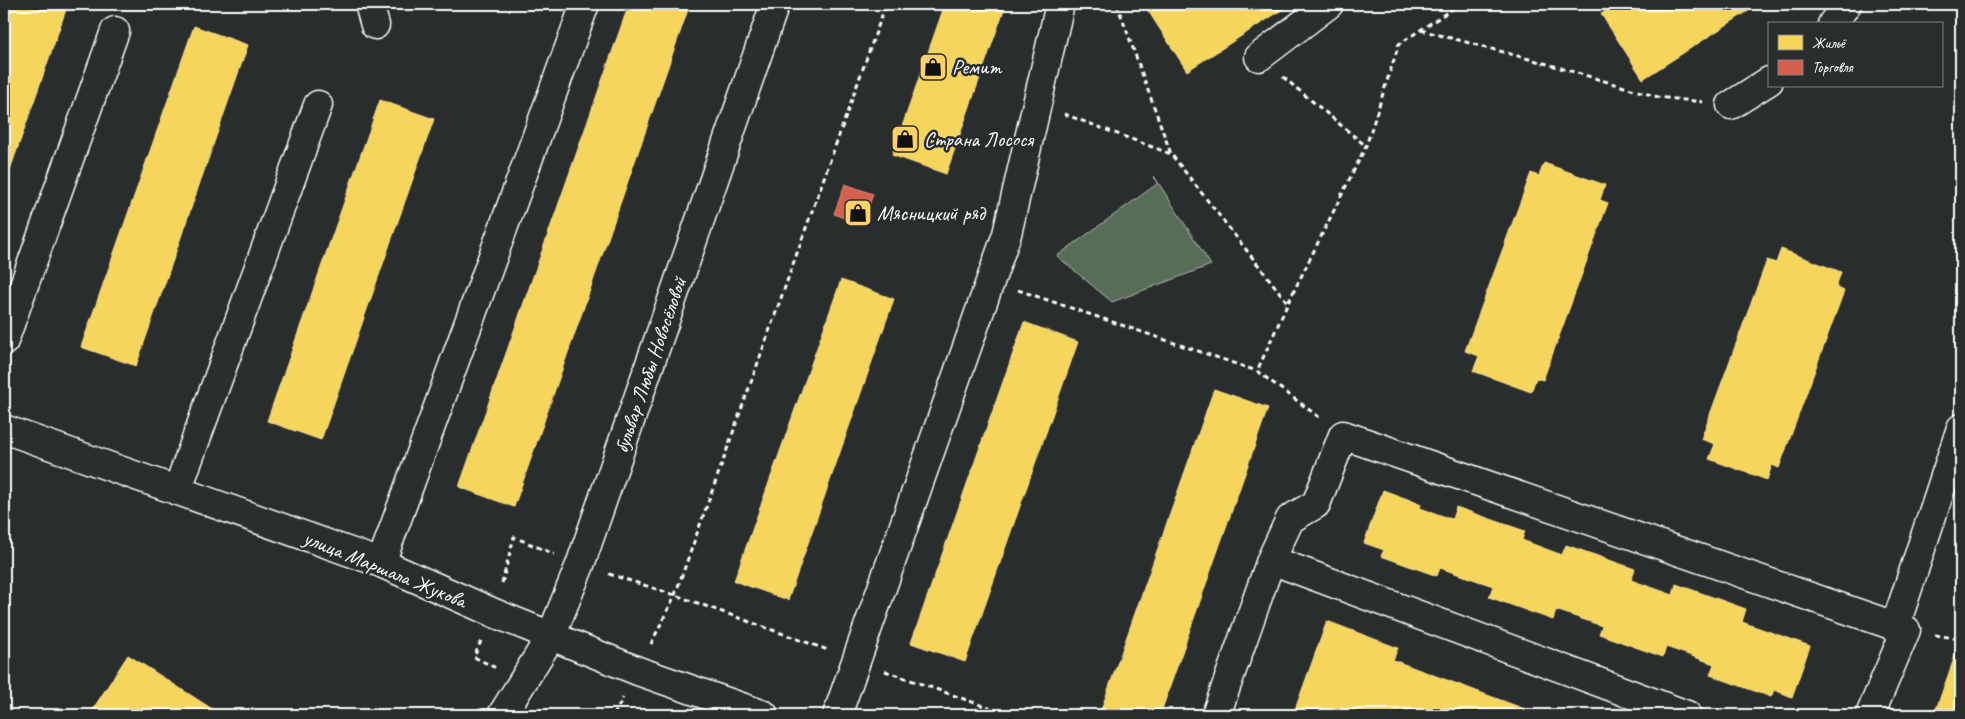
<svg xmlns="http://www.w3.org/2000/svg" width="1965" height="719" viewBox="0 0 1965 719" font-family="Caveat,sans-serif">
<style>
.green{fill:#596d58;stroke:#acb6ac}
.homes{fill:#f6d55c;stroke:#f9e28d}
.shops{fill:#d6604d;stroke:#e29082}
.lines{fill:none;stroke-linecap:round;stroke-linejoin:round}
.minor-casing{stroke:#fff;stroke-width:31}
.path{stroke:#fff;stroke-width:3;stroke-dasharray:5 4;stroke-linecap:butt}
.minor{stroke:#2a2d2e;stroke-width:28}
.labels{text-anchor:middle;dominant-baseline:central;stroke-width:5;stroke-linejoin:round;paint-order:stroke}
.poi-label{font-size:21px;fill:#fff;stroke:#2a2d2e;text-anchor:start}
.street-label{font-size:21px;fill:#fff;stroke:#2a2d2e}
</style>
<rect width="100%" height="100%" fill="#2a2d2e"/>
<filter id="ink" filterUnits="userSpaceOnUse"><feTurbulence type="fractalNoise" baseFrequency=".02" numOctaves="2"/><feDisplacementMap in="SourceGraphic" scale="10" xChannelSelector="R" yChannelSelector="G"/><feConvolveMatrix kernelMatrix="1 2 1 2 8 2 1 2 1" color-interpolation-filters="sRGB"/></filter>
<g filter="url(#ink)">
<path class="green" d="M1154 176 1211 265 1112 302 1057 256 1157 184Z"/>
<path class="homes" d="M7 4H68L4 187V14Z
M629 4H690L514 507 459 487Z
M945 4H1006L946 174 892 155Z
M1148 4H1291L1187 71 1145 6Z
M1616 4H1759L1643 79 1601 14Z
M194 26 248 45 136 366 81 347Z
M380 100 434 119 321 440 267 421Z
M1544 163 1605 185 1600 200 1608 203 1543 380 1536 378 1531 392 1473 371 1479 356 1465 351 1531 173 1539 176Z
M1781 249 1841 272 1836 287 1844 291 1779 468 1772 465 1767 480 1709 459 1715 444 1701 439 1767 260 1776 263Z
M841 280 894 299 788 600 734 581Z
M1024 322 1078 342 965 662 911 643Z
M1214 389 1268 408 1160 715H1116L1101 710Z
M1383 490 1421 504 1420 508 1452 519 1456 507 1525 531 1522 540 1562 555 1566 545 1635 569 1631 580 1673 595 1676 584 1746 609 1742 622 1810 646 1792 697 1774 690 1771 697 1710 675 1714 664 1666 647 1663 657 1599 634 1602 626 1556 610 1553 620 1489 597 1493 586 1440 568 1437 576 1381 556 1384 550 1364 543Z
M1327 621 1398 648 1393 660 1541 715H1293Z
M1957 650 1961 652V715H1934Z
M128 655 214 710 211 715H89Z"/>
<path class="shops" d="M845 184 873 194 862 225 834 214Z"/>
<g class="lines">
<defs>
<path id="minor" d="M369 4 375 25
M1832 24 1847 4
M1259 57 1329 4
M1731 105 1769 81
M4 341 115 31
M4 429 381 563 494 613 638 671 764 715
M177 491 318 105
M1271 560 1687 715
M381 563 585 4
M1895 627 1961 428
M502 715 551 636 580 565 775 4
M837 715 1007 234 1060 4
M1216 715 1271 560 1290 519 1316 504 1343 435 1906 630 1870 715"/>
</defs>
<use href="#minor" class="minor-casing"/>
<path class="path" d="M1117 4 1171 154 1288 303
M1421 30 1544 63 1658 97 1703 102
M1283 77 1366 146
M1064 114 1171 154
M1018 290 1257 371
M1319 417 1257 371 1288 303 1366 146 1399 44 1460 4
M609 574 675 595 828 650
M502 583 514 537 554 554
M1935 635 1961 639
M481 641 474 657 496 668
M651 644 675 595 886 4
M885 671 1009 715
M614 715 623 698"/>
<use href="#minor" class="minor"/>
</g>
</g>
<defs>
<symbol id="shop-square" viewBox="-11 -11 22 22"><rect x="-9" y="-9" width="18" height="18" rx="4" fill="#ffd166" stroke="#2a2d2e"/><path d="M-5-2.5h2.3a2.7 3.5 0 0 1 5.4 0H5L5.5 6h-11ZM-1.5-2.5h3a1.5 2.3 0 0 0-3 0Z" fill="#111"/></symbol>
</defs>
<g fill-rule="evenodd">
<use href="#shop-square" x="917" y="51" width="32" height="32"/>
<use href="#shop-square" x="889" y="123" width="32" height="32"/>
<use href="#shop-square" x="842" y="197" width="32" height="32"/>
</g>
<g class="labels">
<g class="poi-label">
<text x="952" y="67">Ремит</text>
<text x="924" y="139">Страна Лосося</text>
<text x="877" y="213">Мясницкий ряд</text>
</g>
<g class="street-label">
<text transform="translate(650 365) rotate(-71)">бульвар Любы Новосёловой</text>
<text transform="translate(385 569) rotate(22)">улица Маршала Жукова</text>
</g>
</g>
<rect width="1965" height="719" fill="none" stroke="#2a2d2e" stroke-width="20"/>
<rect x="10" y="10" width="1945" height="699" fill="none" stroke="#fff" stroke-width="2" filter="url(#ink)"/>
<rect x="1768" y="22" width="175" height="65" fill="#2a2d2e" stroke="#7f8182"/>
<rect x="1778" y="35" width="25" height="15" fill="#f6d55c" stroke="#7f8182"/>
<text x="1812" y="48" font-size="15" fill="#ffffff">Жильё</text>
<rect x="1778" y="60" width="25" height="15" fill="#d6604d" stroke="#7f8182"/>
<text x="1812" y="72" font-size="15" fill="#ffffff">Торговля</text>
</svg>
